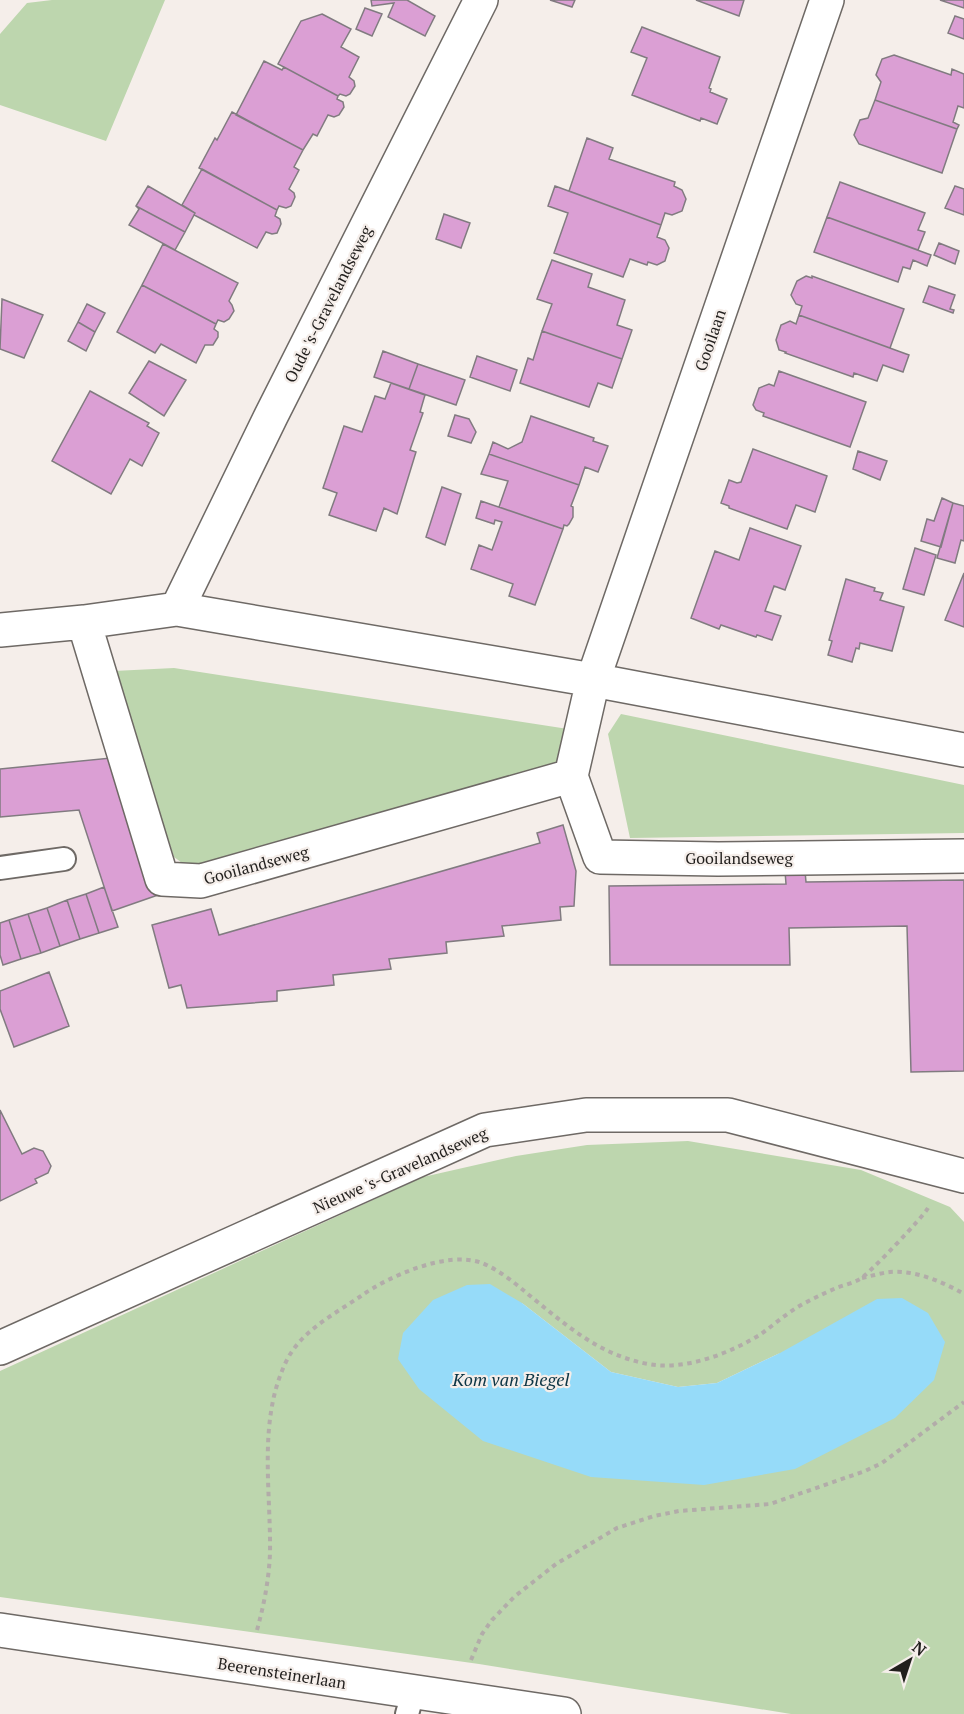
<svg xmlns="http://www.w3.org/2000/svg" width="964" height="1714" viewBox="0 0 964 1714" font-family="'PT Serif',serif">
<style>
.green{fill:#bdd6ae;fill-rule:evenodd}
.water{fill:#96dbf9}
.building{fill:#db9fd4;stroke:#817b80;stroke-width:1.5}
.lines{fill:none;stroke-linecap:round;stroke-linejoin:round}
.service-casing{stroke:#6e6965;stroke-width:26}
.minor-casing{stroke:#6e6965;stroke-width:36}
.path{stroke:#b2aca9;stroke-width:4;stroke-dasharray:4.5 4.5;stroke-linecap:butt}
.service{stroke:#fff;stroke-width:22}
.minor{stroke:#fff;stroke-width:33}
.labels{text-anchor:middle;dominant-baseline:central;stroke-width:4.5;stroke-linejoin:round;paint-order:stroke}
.street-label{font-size:16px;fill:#211f1d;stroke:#f5eeea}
.water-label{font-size:18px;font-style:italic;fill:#0c3545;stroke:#f5eeea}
</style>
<rect width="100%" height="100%" fill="#f5eeea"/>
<path class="green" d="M52 0H165L106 141 0 105V34L27 3Z
M174 668 568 729 559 764 193 871 174 857 114 671Z
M621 714 964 785V833L630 838 608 734Z
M688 1141 861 1170 950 1207 964 1222V1714H791L479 1664 0 1597V1371L423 1177 516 1156 587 1145ZM522 1303 611 1372 678 1387 717 1383 780 1353 591 1477Z"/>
<path class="water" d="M490 1284 522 1303 611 1372 678 1387 717 1383 780 1353 877 1299 902 1298 928 1313 945 1342 934 1380 895 1418 795 1469 704 1485 591 1477 483 1441 419 1389 398 1359 403 1333 433 1300 467 1285Z"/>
<path class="building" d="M371 0H407L435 16 425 36 388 17 394 3 372 6Z
M550 0H575L572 7Z
M696 0H744L739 16Z
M940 0H964V8Z
M365 8 382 14 372 36 356 29Z
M322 14 351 29 341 47 359 57 349 77 354 81 355 86 350 94 346 96 340 94 338 96 278 64 301 21Z
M955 16 964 19V39L948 33Z
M642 27 720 57 709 88 711 89 710 92 727 99 717 124 701 118 700 121 632 95 647 58 631 52Z
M894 55 951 75 952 69 964 74V108L958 106 953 122 959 125 957 129 875 100 881 82 876 75 882 59Z
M264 61 282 70 284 67 338 96 337 99 343 102 344 107 339 115 334 117 328 115 317 136 313 134 303 150 236 115Z
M875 100 957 129 942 173 859 144 854 135 860 120 868 118Z
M232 112 303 150 294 167 299 170 289 189 294 193 295 197 291 206 286 208 279 206 277 210 199 168 215 138 217 140Z
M587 138 613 148 609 159 675 182 674 186 682 190 686 199 682 211 672 215 665 213 661 225 569 191Z
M202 169 277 210 275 216 280 219 281 224 277 233 272 234 266 232 257 248 200 218 194 215 195 213 182 205Z
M840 182 925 213 918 230 925 232 918 250 827 217Z
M148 186 195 213 185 232 136 206Z
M555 186 661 225 657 237 665 240 669 248 665 261 657 265 648 262 647 265 630 259 623 277 554 253 568 213 548 206Z
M955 186 964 189V215L945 208Z
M136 206 185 232 175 250 129 225 139 209Z
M444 214 470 223 461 248 436 239Z
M827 217 931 255 927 266 913 260 910 269 903 267 898 282 814 252Z
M939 243 959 251 955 264 934 255Z
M163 244 238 283 229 301 232 305 234 311 229 319 224 322 218 320 216 324 142 285Z
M552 260 592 274 588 287 625 300 617 325 632 330 622 359 542 331 552 304 537 299Z
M806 276 812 278V276L904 309 890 348 799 315 802 306 796 304 791 295 797 281Z
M142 285 216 324 214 329 218 332V337L213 345H205L196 363 161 344 155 353 117 332Z
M929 286 955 295 950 309 954 310 953 313 923 302Z
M2 299 43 315 24 358 0 349Z
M87 304 105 313 95 332 78 322Z
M799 315 909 355 903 372 883 365 877 381 854 373 853 377 785 353 786 352 779 350 776 340 781 325 790 321 796 324Z
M78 322 95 332 86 351 68 341Z
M542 331 622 359 612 388 598 383 589 407 520 383 528 358 533 360Z
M383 351 418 364 409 389 374 377Z
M477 356 517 370 510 391 470 377Z
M149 361 186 380 164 416 129 393Z
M418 364 465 380 456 405 409 389Z
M779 371 866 402 850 447 763 416 764 413 756 410 753 405 759 388 769 384 774 386Z
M391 383 425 395 420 412 423 413 410 450 416 452 397 514 384 508 376 531 329 515 337 493 323 488 344 426 362 432 375 396 385 399Z
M90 391 149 423 147 426 159 433 142 466 130 459 111 494 52 461Z
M455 415 469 419 476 432 471 443 448 436Z
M531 416 594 438 593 441 608 446 598 472 585 467 579 485 489 454 493 442 508 449 522 442Z
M753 449 827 476 815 512 796 505 787 529 729 508V506L721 503 729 480 737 483 741 482Z
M858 451 887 461 880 480 853 469Z
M489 454 579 485 571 506 573 507V517L569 524 567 526 564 525 563 529 499 507 508 481 481 474Z
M442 487 461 494 445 545 426 537Z
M942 498 953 503 941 547 921 541 927 519 934 521Z
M481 501 563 529 535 605 509 596 513 584 471 569 479 545 492 550 502 522 495 520 494 524 476 518Z
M953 503 964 506V541L961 540 955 563 937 558Z
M750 528 801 546 785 590 774 586 765 611 781 616 772 640 757 635 756 637 721 625 719 629 691 618 715 551 739 560Z
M915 548 936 555 924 595 903 589Z
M964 573V627L945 620Z
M846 579 875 588 874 591 883 593 880 600 904 607 892 651 860 643 859 649 856 648 852 662 828 655 832 641 829 640Z
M111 758 113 774H116L158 895 112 911 79 810 0 817V769Z
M563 825 576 871 574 906 560 907 561 920 502 926 504 936 446 942 447 953 389 959 391 969 333 975 334 985 277 991V1001L187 1008 181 985 169 988 152 925 211 909 219 935 540 843 537 833Z
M785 871H805L806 882 964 880V1071L911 1072 907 926 789 928 790 965H610L609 886 786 884Z
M104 887 118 927 99 933 86 894Z
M86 894 99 933 80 939 67 900Z
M67 900 80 939 60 946 47 908Z
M47 908 60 946 41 953 28 914Z
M28 914 41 953 21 959 9 920Z
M9 920 21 959 3 965 0 955V923Z
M49 972 69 1026 14 1047 0 1009V991Z
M0 1110 22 1154 34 1148 43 1151 51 1166 48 1173 35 1179 37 1183 0 1201Z"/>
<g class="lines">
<defs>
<path id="service" d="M0 868 64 859
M407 1714 413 1693"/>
<path id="minor" d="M827 0 593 680 571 776 600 857 718 859 964 856
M177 609 271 416 481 0
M84 622 162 879 201 881 571 776
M0 630 84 622 177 609 593 680 964 750
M0 1348 485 1130 586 1115H728L964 1176
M0 1630 564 1714"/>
</defs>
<use href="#service" class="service-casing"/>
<use href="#minor" class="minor-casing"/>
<path class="path" d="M862 1278C871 1276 881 1273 890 1272 916 1270 943 1282 964 1294
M257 1630C264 1605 269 1579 270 1553 271 1491 258 1422 285 1364 299 1332 333 1315 361 1296 389 1276 448 1250 482 1263 499 1270 515 1283 529 1295 566 1325 599 1355 648 1364 685 1371 731 1353 761 1334 775 1324 788 1312 803 1304 814 1298 825 1293 836 1288 844 1285 853 1283 860 1279 869 1274 923 1217 928 1208
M471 1660 482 1634 492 1620 514 1597 556 1564 617 1528 654 1516 679 1511 770 1504 865 1471 882 1463 964 1402"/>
<use href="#service" class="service"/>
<use href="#minor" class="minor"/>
</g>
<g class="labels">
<g class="street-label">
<text transform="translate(328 304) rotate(-63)">Oude 's-Gravelandseweg</text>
<text transform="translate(710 340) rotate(-71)">Gooilaan</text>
<text x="739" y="858">Gooilandseweg</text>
<text transform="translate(256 865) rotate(-15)">Gooilandseweg</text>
<text transform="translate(400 1170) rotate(-24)">Nieuwe 's-Gravelandseweg</text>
<text transform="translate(282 1673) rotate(9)">Beerensteinerlaan</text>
</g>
<g class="water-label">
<text x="511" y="1379">Kom van Biegel</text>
</g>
</g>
<g transform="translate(910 1660) rotate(39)" stroke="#f5eeea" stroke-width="4.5" paint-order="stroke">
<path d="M0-4.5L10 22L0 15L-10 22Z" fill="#211f1d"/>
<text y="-9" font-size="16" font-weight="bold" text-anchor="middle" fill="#211f1d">N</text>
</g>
</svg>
